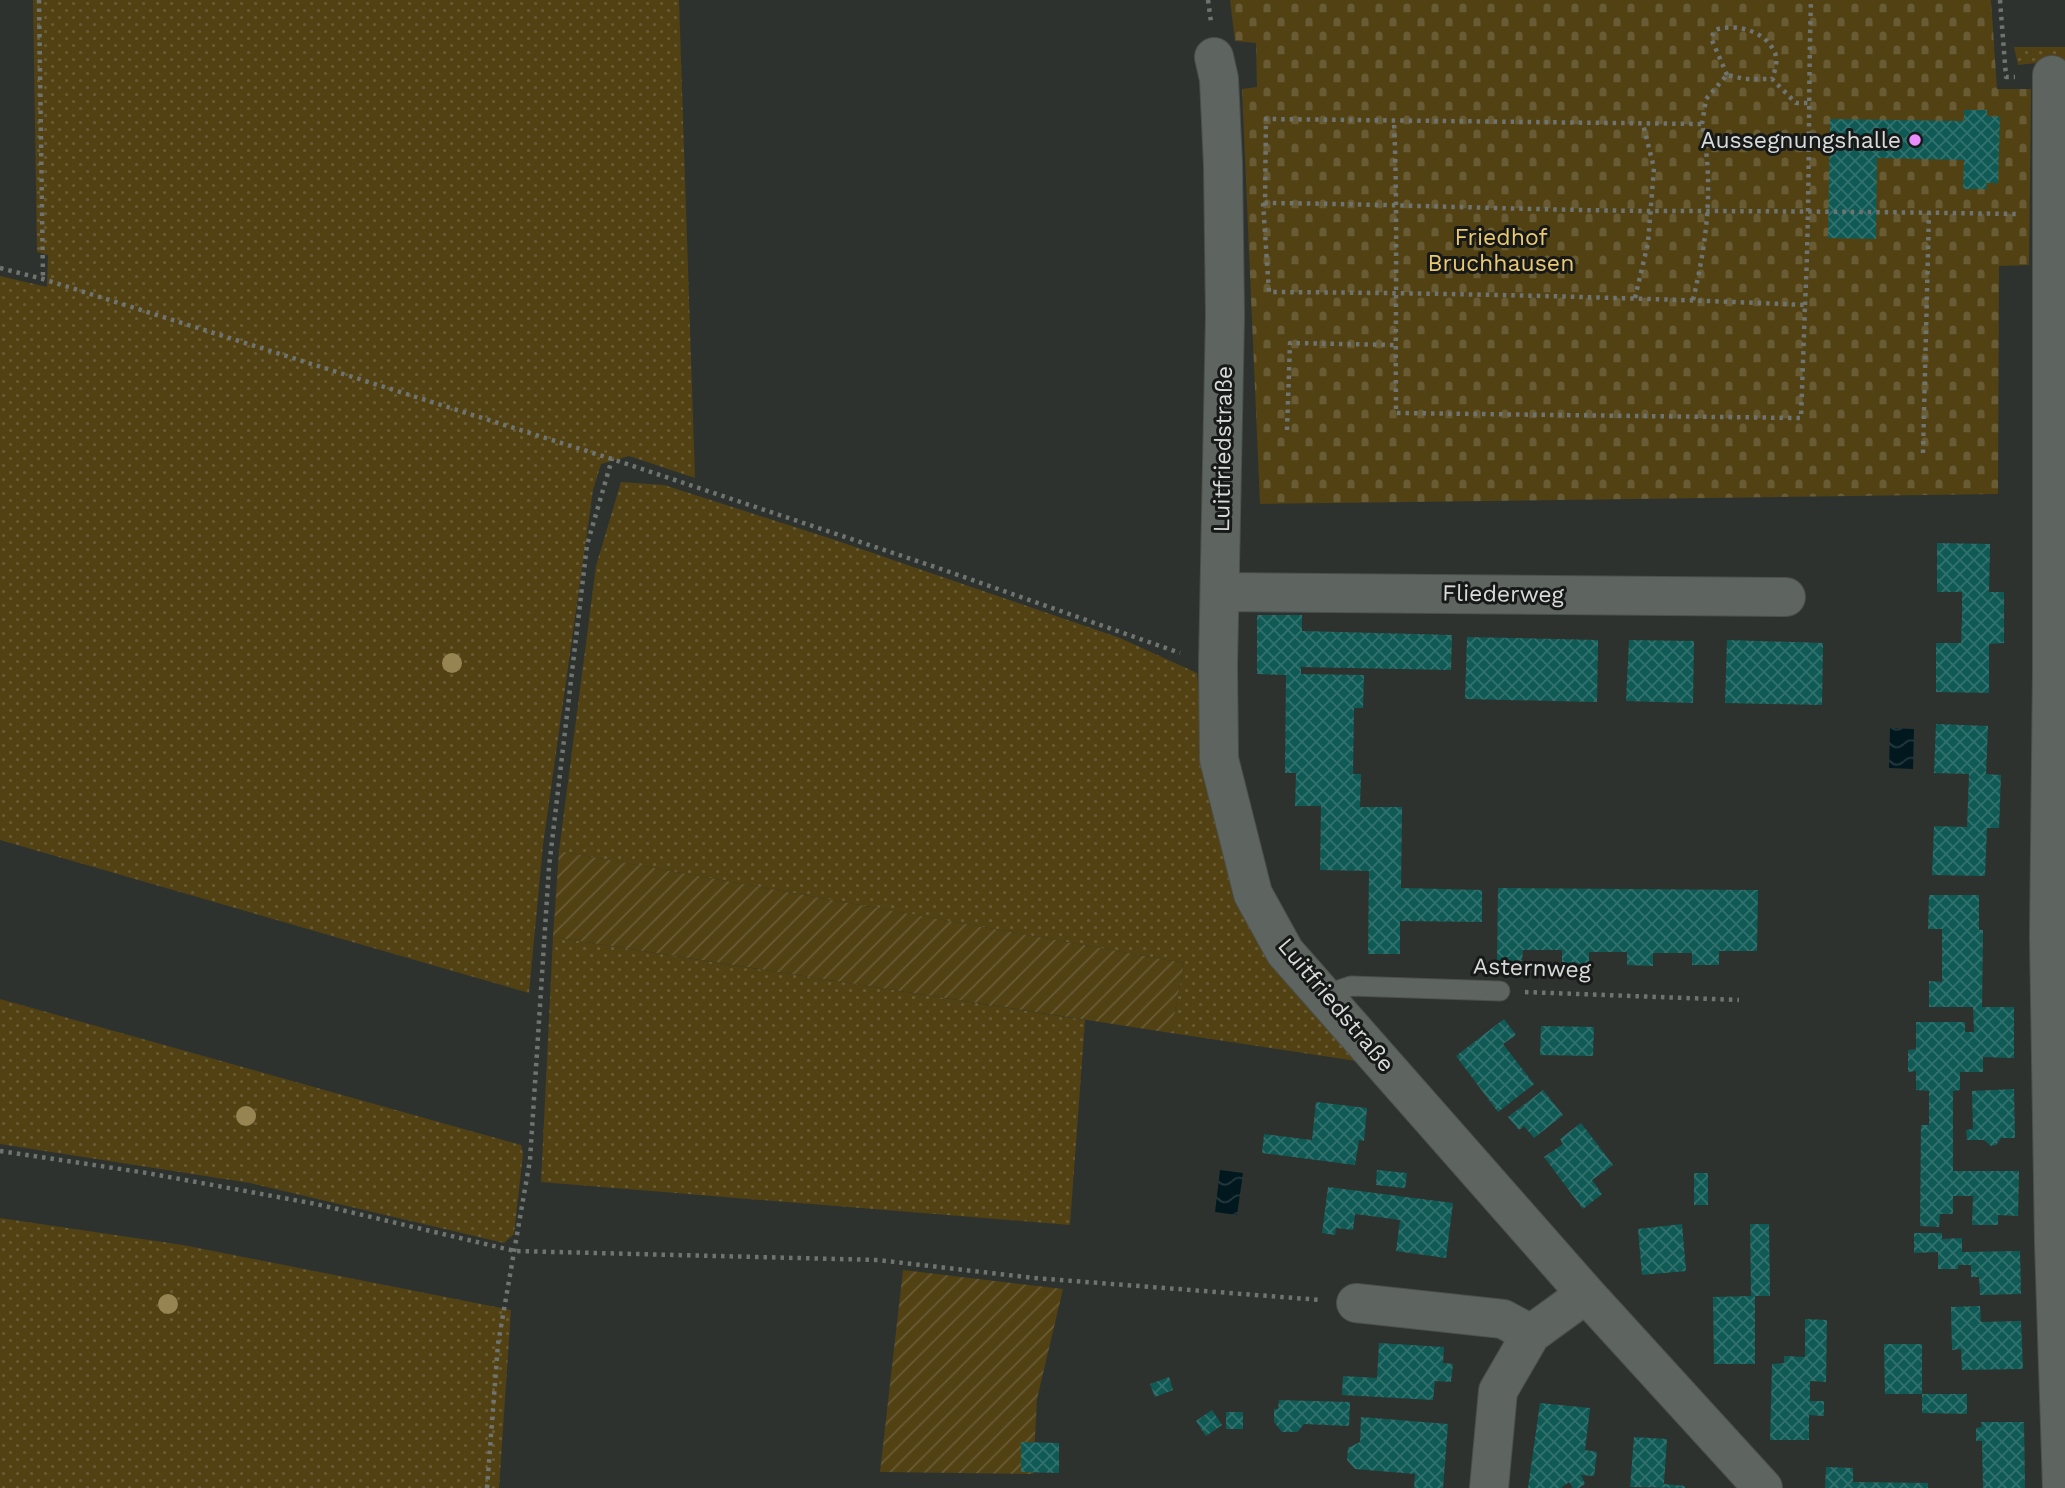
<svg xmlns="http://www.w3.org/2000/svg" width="2065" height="1488" viewBox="0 0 2065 1488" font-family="'Work Sans',sans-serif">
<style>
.grass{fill:url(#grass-dots)}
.cemetery{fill:url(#cemetery-stones)}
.garden{fill:url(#garden-furrows)}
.water{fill:url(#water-waves)}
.building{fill:url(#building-cross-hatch)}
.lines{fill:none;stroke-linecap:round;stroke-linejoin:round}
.lane-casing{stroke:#4c504d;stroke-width:21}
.street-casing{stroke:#4c504d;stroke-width:40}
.path{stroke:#6f7471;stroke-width:4.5;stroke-dasharray:3.5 5;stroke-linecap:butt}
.lane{stroke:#5e6460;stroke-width:19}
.street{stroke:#5e6460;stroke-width:38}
.tree{fill:#968553}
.poi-dot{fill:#e98dfe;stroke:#171918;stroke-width:2.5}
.labels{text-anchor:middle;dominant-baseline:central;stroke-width:6;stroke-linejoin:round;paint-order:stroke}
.poi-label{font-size:23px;fill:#d8dbd9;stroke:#171918;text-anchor:end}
.park-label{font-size:23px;fill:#ebc970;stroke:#171918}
.street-label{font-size:23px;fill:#d8dbd9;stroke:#171918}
</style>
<defs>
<pattern id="grass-dots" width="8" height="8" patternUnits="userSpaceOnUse" patternTransform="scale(1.75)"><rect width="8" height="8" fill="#514113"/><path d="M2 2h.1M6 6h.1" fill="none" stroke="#695c35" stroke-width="1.8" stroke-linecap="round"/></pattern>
<pattern id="cemetery-stones" width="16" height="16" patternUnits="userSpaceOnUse" patternTransform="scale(1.75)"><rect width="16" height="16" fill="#514113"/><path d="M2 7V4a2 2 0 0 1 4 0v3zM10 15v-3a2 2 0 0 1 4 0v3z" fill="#695c35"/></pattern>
<pattern id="garden-furrows" width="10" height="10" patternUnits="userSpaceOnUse" patternTransform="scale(1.75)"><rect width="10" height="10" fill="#514113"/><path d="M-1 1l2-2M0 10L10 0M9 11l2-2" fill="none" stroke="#695c35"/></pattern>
<pattern id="water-waves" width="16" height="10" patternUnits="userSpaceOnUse" patternTransform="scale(1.75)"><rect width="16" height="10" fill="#01181f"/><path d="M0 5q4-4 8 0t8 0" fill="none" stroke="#25393f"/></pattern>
<pattern id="building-cross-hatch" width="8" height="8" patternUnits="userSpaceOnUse" patternTransform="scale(1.75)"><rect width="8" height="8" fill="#105a55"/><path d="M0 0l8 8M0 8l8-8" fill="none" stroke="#32716d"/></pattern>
</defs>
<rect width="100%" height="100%" fill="#2d322f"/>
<path class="grass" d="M33 0H679L695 478 629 456 601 464 593 490 543 845 529 993 0 840V276L47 287 48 255 37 252Z
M2014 47H2065V60L2018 65Z
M621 482 664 485 832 539 1120 638 1197 673 1210 806 1253 934 1363 1062 1171 1033 1184 963 559 851 596 566Z
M553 937 1085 1020 1070 1225 541 1182Z
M0 999 521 1145 523 1154 514 1234 504 1243 250 1183 0 1144Z
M0 1218 183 1245 511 1310 499 1488H0Z"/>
<path class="cemetery" d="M1230 0H1991L1997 89H2031L2029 265 1999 266 1998 494 1260 504 1242 89 1257 87 1256 43 1235 41Z"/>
<path class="garden" d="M559 851 1184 963 1171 1033 553 937Z
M903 1270 1063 1289 1037 1399 1033 1474 880 1472Z"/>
<path class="water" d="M1890 728 1914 729 1913 769 1889 768Z
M1220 1170 1243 1173 1237 1215 1215 1212Z"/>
<path class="building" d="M1964 110H1987V116L2000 117 1998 183H1986L1987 189H1963L1964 160 1877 158 1876 239 1828 238 1830 119 1964 121Z
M1937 543 1990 544 1989 592H2004V643L1989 644V693L1936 692V643H1961L1962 618V592H1937Z
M1257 615H1302V631L1452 635 1451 670 1301 667V674L1364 675 1363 708H1354L1353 774H1361L1360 807H1402L1401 888 1482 890V922L1400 921V954H1368L1369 871 1320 870 1321 806H1295L1296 773H1285L1286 675 1257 674Z
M1467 637 1598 640 1597 702 1465 699Z
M1629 640 1694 641 1693 703 1626 701Z
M1727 640 1823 643 1822 705 1725 703Z
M1936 724 1988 726 1986 774 2001 775 1999 828H1987L1985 876 1932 875 1934 826 1967 827 1969 774 1934 773Z
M1498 888 1758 890 1757 951H1719V965H1692V953H1653V966L1627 965V952H1589V964L1562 963V950H1523L1522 961H1497Z
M1929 895H1979V930H1983L1982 1007H2014V1058L1983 1057V1072H1960V1090L1953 1091V1171H2019L2018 1216 1998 1215V1225H1972L1973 1196H1953V1214H1940L1939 1227 1920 1226 1921 1125H1929V1091L1916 1090V1071L1908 1072V1050L1916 1049V1022H1965V1032H1974L1973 1007H1929V981L1942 982V929H1928Z
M1504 1019 1516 1035 1503 1044 1534 1084 1498 1112 1456 1056Z
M1541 1026 1594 1027 1593 1056 1540 1055Z
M2014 1089 2015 1138H2001L1996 1145 1991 1146 1984 1140H1967L1966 1130 1973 1129 1972 1091Z
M1543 1090 1563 1115 1534 1138 1524 1126 1519 1130 1508 1117Z
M1316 1102 1367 1108 1364 1141 1359 1140 1355 1165 1262 1153 1264 1134 1312 1140Z
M1581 1123 1613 1165 1592 1180 1602 1194 1583 1209 1544 1157 1563 1144 1560 1139Z
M1377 1170 1407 1173 1405 1188 1376 1185Z
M1694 1173H1708V1205H1694Z
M1328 1187 1453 1203 1446 1258 1396 1251 1400 1220 1355 1214 1353 1230 1336 1228 1335 1235 1322 1233Z
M1682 1224 1686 1271 1642 1275 1638 1229Z
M1750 1224H1769L1770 1296H1755V1364H1714L1713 1297 1751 1296Z
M1914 1233H1942V1239L1962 1238V1252L2020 1251 2021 1294 1980 1295 1979 1277H1971V1265H1958V1269H1938V1252L1914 1253Z
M1980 1306 1981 1322 2021 1321 2023 1369 1962 1370 1961 1349 1952 1350 1951 1307Z
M1805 1319 1827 1320 1826 1382 1810 1381V1401H1824V1416L1809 1415V1440H1770L1772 1364 1784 1363V1356L1805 1357Z
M1379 1343 1444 1347 1443 1363 1453 1364 1451 1382 1435 1381 1433 1400 1342 1395 1343 1376 1377 1378Z
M1884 1344H1922V1394H1885Z
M1169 1377 1173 1390 1155 1397 1150 1384Z
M1922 1394H1967V1414L1922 1413Z
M1279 1400 1350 1402 1349 1426 1304 1424 1297 1432H1282L1274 1422V1409H1278Z
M1540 1403 1590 1408 1585 1450 1597 1452 1594 1476 1581 1475 1585 1484 1579 1488H1573L1569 1482 1561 1488H1528Z
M1212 1410 1222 1425 1206 1436 1196 1421Z
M1226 1412H1243V1429H1226Z
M1361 1417 1448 1424 1443 1488H1414L1415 1474 1355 1469 1347 1460 1348 1448 1360 1442Z
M1981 1422H2024L2025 1488H1983L1982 1441H1976V1428L1982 1427Z
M1634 1437 1667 1439 1664 1484 1685 1486V1488L1630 1487Z
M1021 1442 1059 1443V1473L1021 1472Z
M1826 1467 1853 1468V1482L1928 1483V1488H1825Z"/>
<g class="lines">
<defs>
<path id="lane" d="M1324 995 1351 986 1500 991"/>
<path id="street" d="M1214 57 1219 79 1223 165 1225 316 1218 666 1219 759 1253 894 1285 952 1586 1294 1763 1488
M2052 75V671L2049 937 2054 1243 2062 1488
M1220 592 1786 597
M1356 1303 1503 1319 1531 1334
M1489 1488 1498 1391 1531 1334 1586 1294"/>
</defs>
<use href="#lane" class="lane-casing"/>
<use href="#street" class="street-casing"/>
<path class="path" d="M39 0 43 279
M1208 0 1211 22
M2000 0 2006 77H2015
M1727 75 1711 38 1715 30C1734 23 1764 30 1774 51 1779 60 1775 70 1772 79
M1702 124 1706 99 1727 75 1745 79H1772L1796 103H1808
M1263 203 1269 292C1448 293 1627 297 1805 305L1801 418 1396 413C1395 316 1398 219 1394 121
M0 268 43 279 612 459 944 570 1180 653
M1635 298 1648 243 1654 168 1643 124
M1693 300C1707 241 1714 185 1702 124L1266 119 1265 203C1394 204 1523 210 1651 211 1773 211 1895 212 2017 214
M1805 305C1810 203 1808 102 1811 0
M1287 430 1290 343 1396 345
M1923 453 1929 212
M1525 992 1739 1000
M0 1151 147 1173 316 1204 515 1251 878 1260 1034 1278 1321 1300
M487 1488 498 1344 530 1160 549 867 587 545 612 459"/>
<use href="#lane" class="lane"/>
<use href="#street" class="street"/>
</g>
<g class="tree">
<circle cx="452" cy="663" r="10"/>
<circle cx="246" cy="1116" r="10"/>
<circle cx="168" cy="1304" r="10"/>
</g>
<circle class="poi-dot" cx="1915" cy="140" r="7"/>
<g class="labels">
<g class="poi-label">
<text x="1901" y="140">Aussegnungshalle</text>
</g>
<g class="park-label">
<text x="1501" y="237">Friedhof<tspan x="1501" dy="26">Bruchhausen</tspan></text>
</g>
<g class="street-label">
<text transform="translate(1223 449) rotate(-89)">Luitfriedstraße</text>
<text transform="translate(1503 594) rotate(1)">Fliederweg</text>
<text transform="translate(1532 968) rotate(2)">Asternweg</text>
<text transform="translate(1336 1005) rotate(50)">Luitfriedstraße</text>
</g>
</g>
</svg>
